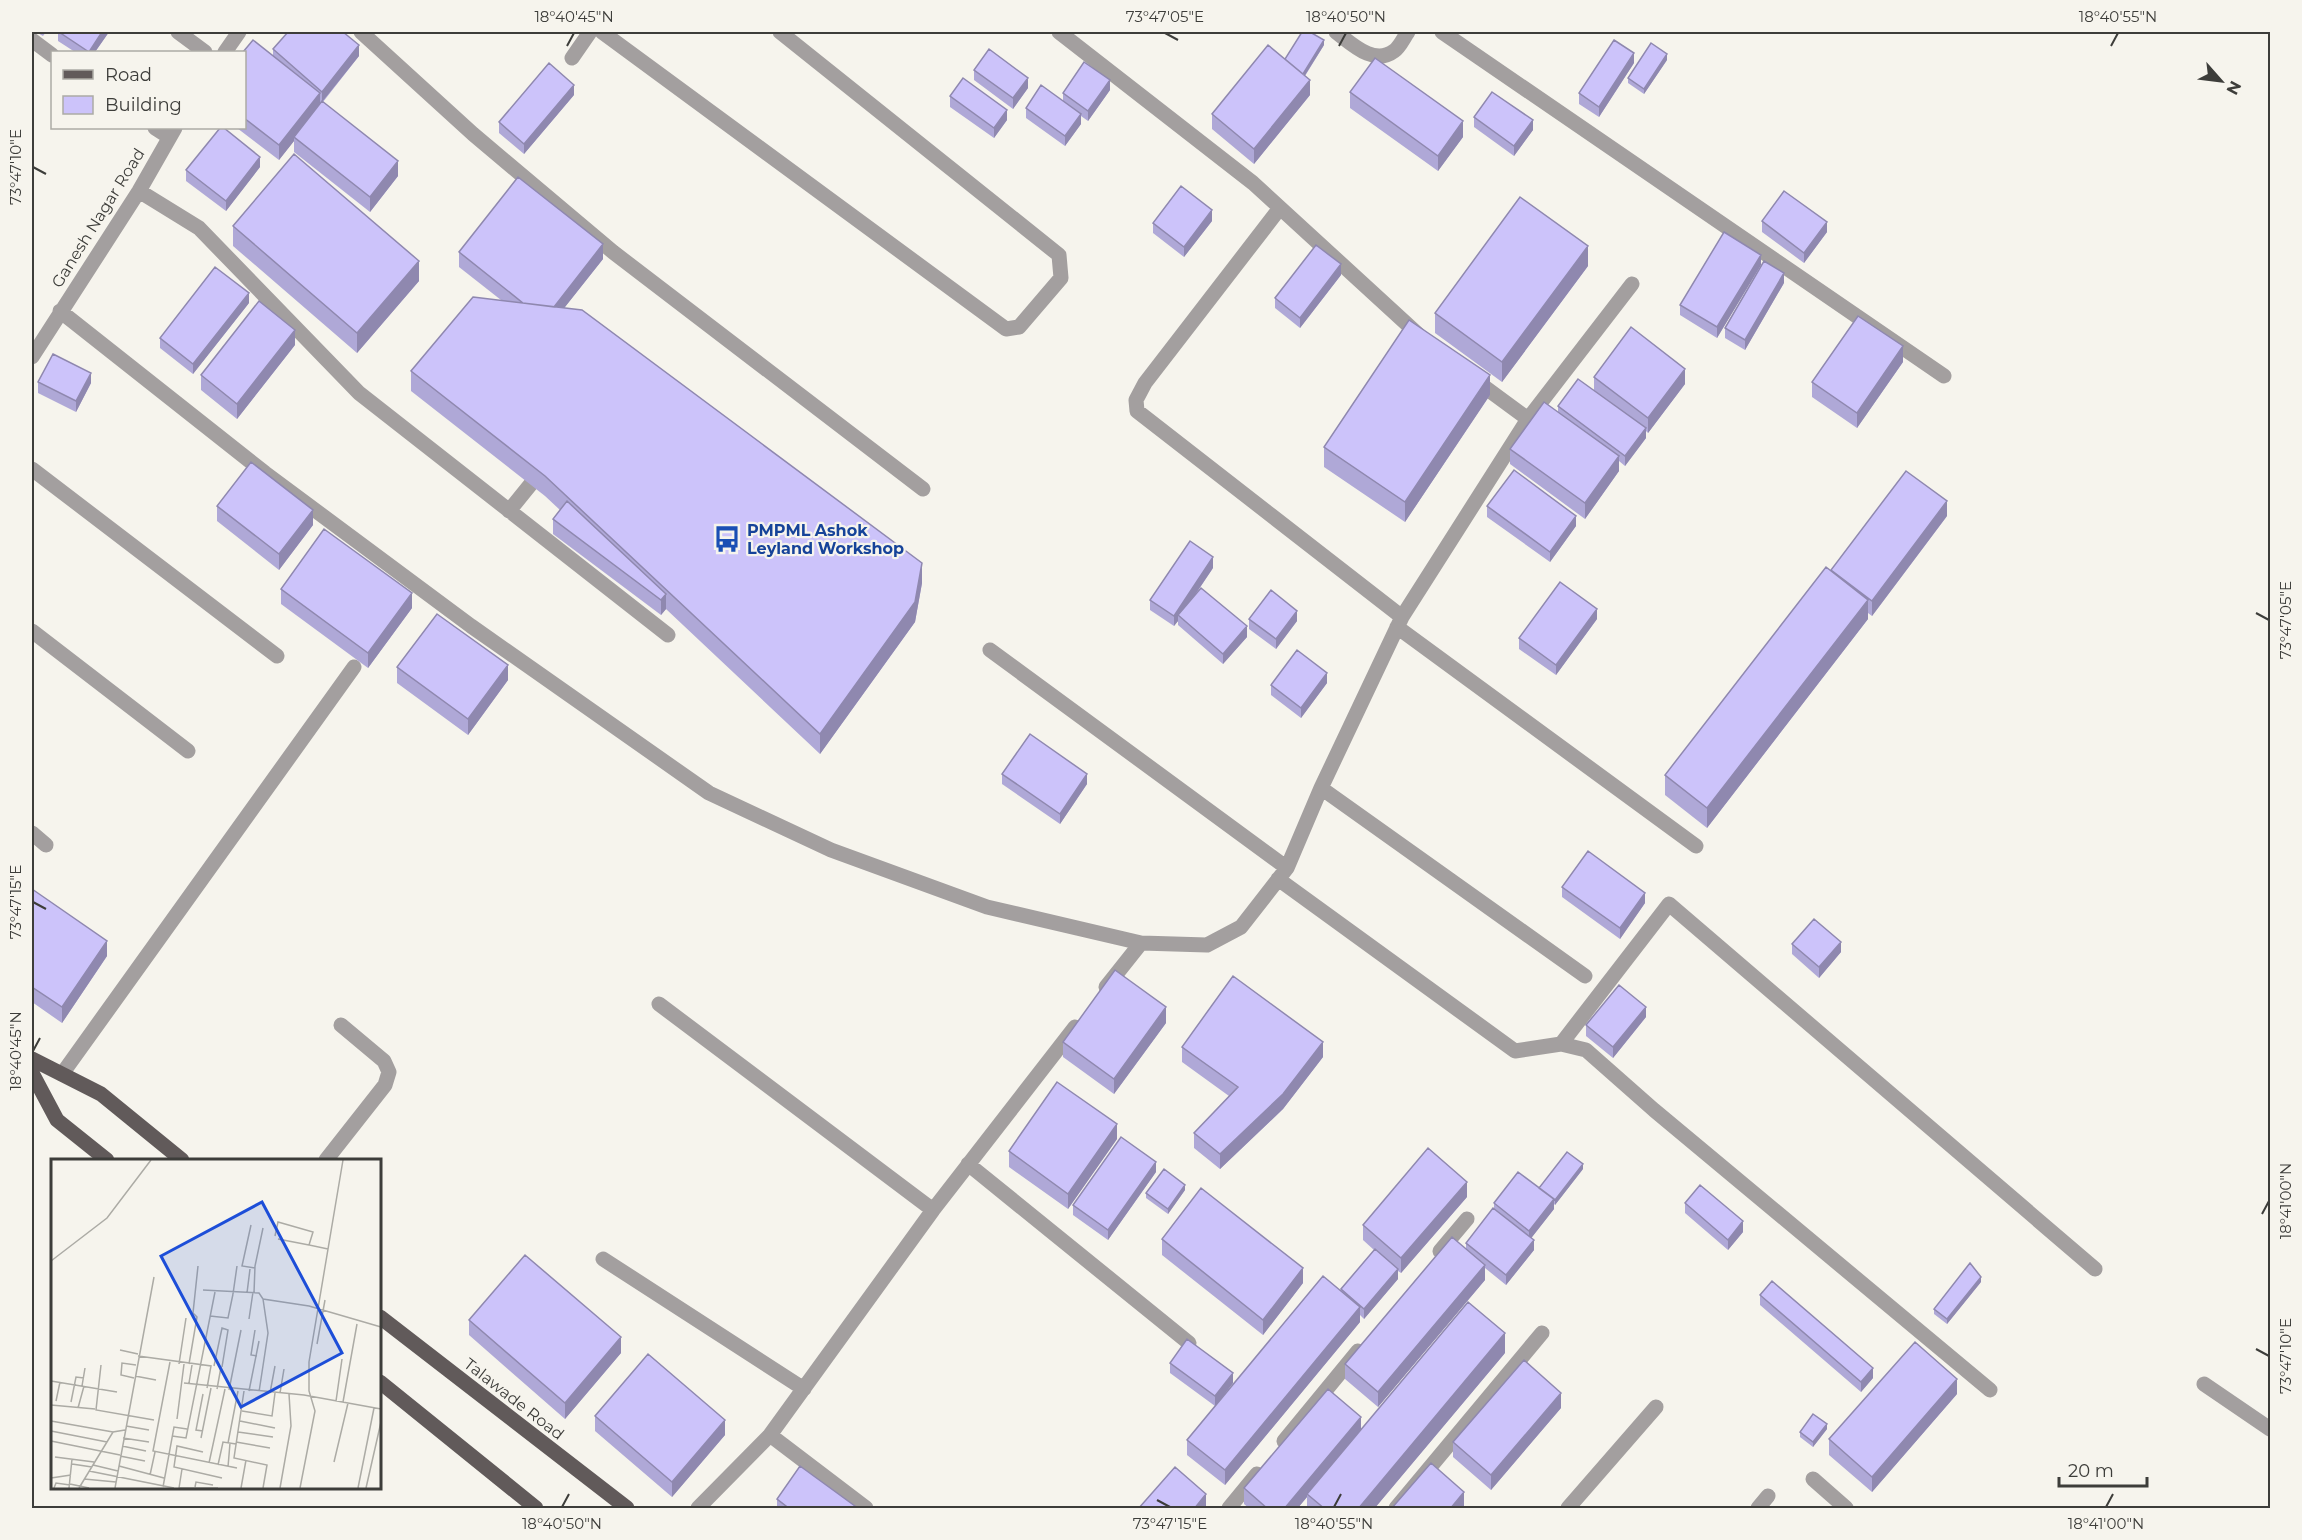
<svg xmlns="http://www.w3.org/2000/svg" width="2302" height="1540" viewBox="0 0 2302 1540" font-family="Montserrat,sans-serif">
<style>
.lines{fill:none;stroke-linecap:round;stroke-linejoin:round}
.minor{stroke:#a39f9f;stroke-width:15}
.major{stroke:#615a5a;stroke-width:15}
.wall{fill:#afa8d7}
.shaded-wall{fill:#8f88af}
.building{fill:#ccc3fa;stroke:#8f88af;stroke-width:1.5}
.ticks{fill:none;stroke:#3d3d3a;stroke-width:2}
.labels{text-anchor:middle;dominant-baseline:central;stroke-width:4.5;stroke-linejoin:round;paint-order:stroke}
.street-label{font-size:16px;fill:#3d3d3a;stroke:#f6f4ed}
.transit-label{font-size:16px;font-weight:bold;fill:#164399;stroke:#f6f4ed;text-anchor:start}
.inset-road{fill:none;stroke:#acaba5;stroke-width:1.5}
.view{fill:#1d4ed8;fill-opacity:0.15;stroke:#1d4ed8;stroke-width:3}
.inset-edge{fill:none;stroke:#3d3d3a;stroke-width:3}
.neatline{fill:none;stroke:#3d3d3a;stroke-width:2}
.ticks-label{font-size:15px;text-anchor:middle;fill:#3d3d3a}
</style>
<rect width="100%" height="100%" fill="#f6f4ed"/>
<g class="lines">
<path class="minor" d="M178 32 205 52
M361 32 473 134 613 252 923 489
M602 32 1006 329 1019 327 1061 278 1059 255 780 32
M1059 32 1253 183 1421 337
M1336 32C1352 44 1374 66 1394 51 1400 47 1404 37 1408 32
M1442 32 1944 376
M32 40 52 55
M225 52 239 32
M572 58 590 32
M155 128 169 137
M139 191 199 228 359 393 668 635
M1280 208 1145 383 1136 400 1137 411 1402 617
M60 311 265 473 471 626 709 793 831 850 987 907 1141 943
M32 357 139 191 175 128
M1475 380 1528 419
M32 469 277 656
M509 511 543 469
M1397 627 1696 846
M32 631 188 751
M990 650 1287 868
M1321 788 1585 976
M32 833 46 845
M1278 879 1515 1051 1561 1044 1586 1050 1654 1110 1990 1390
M1106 987 1141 943 1207 945 1241 927 1287 868 1321 788 1402 617 1528 419 1632 284
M659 1004 933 1210
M1561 1044 1669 904 2095 1269
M62 1074 354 667
M326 1160 385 1085 389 1072 384 1061 341 1025
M968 1164 1189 1343
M1440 1251 1467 1219
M603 1259 804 1389
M2204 1384 2270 1429
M770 1435 866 1508
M1284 1441 1358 1351
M1813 1479 1846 1508
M698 1508 770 1435 933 1210 1075 1027
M1229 1508 1257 1474
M1396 1508 1542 1333
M1568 1508 1656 1407
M1758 1508 1768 1496"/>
<path class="major" d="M32 1059 101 1094 182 1160
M32 1073 57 1120 107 1160
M380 1317 627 1508
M380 1382 536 1508"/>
</g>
<path class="wall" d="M36 32H46L43 36Z
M58 32H109L95 52H75L58 41Z
M1324 45 1305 76 1310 95 1254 164 1212 129V114L1285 59Z
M273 49 359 56 323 102 398 176 370 212 294 152V141L279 160 237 128H244V52L273 56Z
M1667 60 1644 94 1628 83V78Z
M1634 63 1599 117 1579 104V93Z
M974 70 1028 88 1013 109 974 80Z
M1110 90 1088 121 1081 116V124L1065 146 1026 118V108L1063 100V93Z
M1350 92 1463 137 1438 171 1350 108Z
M574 95 524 154 499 133V122Z
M950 96 1007 120 994 138 950 107Z
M1474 117 1533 130 1514 156 1474 127Z
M260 167 226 211 186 181V170Z
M1212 221 1184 257 1153 233V223Z
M1762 221 1827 232 1804 263 1762 232Z
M233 226 419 281 357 353 233 246Z
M459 252 603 259 564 308 922 583 915 622 820 754 666 609 661 615 553 534V519L560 510 545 496 411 391V371L501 300 459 267Z
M1761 265 1717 338 1680 315V305Z
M1588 266 1502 382 1435 333V313Z
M1341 275 1300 328 1275 308V298Z
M1784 283 1745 350 1725 338V328Z
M249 303 193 374 160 348V338Z
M295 345 237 419 201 390V375Z
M1903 362 1857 428 1812 397V382Z
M1594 377 1685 384 1648 433 1646 431V438L1625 466 1619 461V471L1585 519 1510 464V449L1558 412V406L1594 390Z
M38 382 91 383 76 412 38 393Z
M1490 395 1405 522 1324 467V447Z
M217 506 313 525 279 570 217 521Z
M1487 506 1576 526 1550 562 1487 517Z
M1947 516 1872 616 1868 613V619L1707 828 1665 795V775L1831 571Z
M1213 568 1195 595 1247 637 1223 664 1178 625V621L1174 626 1150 610V600Z
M281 589 412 608 368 668 281 604Z
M1249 619 1297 621 1276 649 1249 629Z
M1597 619 1556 675 1519 649V638Z
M397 667 508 680 468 735 397 683Z
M1327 683 1301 718 1271 695V685Z
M1002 774 1087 784 1060 824 1002 784Z
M1562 887 1645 903 1620 939 1562 897Z
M32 889 107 956 62 1023 32 1002Z
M1792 944 1841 952 1819 978 1792 954Z
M1646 1017 1613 1058 1586 1036V1025Z
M1166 1023 1114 1094 1063 1057V1042Z
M1182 1047 1323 1057 1283 1109 1220 1169 1194 1148V1133L1229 1096 1182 1062Z
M1117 1139 1068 1209 1009 1167V1151Z
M1583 1169 1555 1205 1554 1204V1209L1531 1238 1534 1250 1506 1285 1485 1268V1280L1378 1407 1345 1379V1364L1466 1249V1243L1494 1209V1203L1539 1188Z
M1156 1172 1108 1240 1073 1215V1205Z
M1185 1190 1168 1214 1146 1198V1193Z
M1467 1197 1401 1273 1398 1271V1279L1364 1319 1360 1315V1322L1225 1485 1187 1455V1440L1215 1406 1170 1373V1363L1233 1383 1218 1402 1341 1291V1289L1374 1250 1363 1240V1225Z
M1685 1203 1743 1232 1728 1250 1685 1213Z
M1162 1239 1303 1283 1263 1335 1162 1255Z
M1981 1282 1947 1324 1934 1314V1309Z
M1760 1295 1873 1378 1861 1392 1760 1305Z
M469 1320 621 1353 565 1419 469 1335Z
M1505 1353 1374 1509H1307V1497L1297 1509H1250L1244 1504V1488L1361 1430Z
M1957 1394 1872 1492 1829 1455V1439Z
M1561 1408 1491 1490 1453 1457V1442Z
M595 1416 725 1435 672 1497 595 1431Z
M1827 1429 1813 1447 1800 1437V1432Z
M777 1499 859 1509H777Z"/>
<path class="shaded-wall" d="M102 32H109L95 52H89Z
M1324 40V45L1302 80V75Z
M359 45V56L322 102V92Z
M1634 53V63L1599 117V107Z
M1667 54V60L1644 94V89Z
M1028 78V88L1013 109V98Z
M1110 80V90L1088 121V111Z
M1310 80V95L1254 164V149Z
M574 85V95L524 154V144Z
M320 93V108L294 137V141L279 160V145Z
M1007 110V120L994 138V128Z
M1081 114V124L1065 146V136Z
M1533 120V130L1514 156V146Z
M1463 121V137L1438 171V156Z
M260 157V167L226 211V201Z
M398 161V176L370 212V197Z
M1212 210V221L1184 257V247Z
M1827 222V232L1804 263V253Z
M603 244V259L550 326V311Z
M1588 246V266L1502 382V362Z
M1761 255V265L1717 338V327Z
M419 261V281L357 353V333Z
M1341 264V275L1300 328V318Z
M1784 273V283L1745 350V340Z
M249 293V303L193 374V364Z
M295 330V345L237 419V404Z
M1903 346V362L1857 428V413Z
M1685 369V384L1648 433V418Z
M91 373V383L76 412V401Z
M1490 375V395L1405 522V502Z
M1646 428V438L1625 466V456Z
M1619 456V471L1585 519V503Z
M1947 501V516L1872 616V601Z
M313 510V525L279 570V554Z
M1576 516V526L1550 562V552Z
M1213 557V568L1180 617 1178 615V621L1174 626V616Z
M922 563V583L915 622 820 754V734Z
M412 593V608L368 668V653Z
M666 594V609L661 615V600Z
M1868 600V619L1707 828V808Z
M1597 609V619L1556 675V665Z
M1297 611V621L1276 649V639Z
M1247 626V637L1223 664V654Z
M508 665V680L468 735V719Z
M1327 673V683L1301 718V708Z
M1087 774V784L1060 824V814Z
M1645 893V903L1620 939V928Z
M107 941V956L62 1023V1007Z
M1841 942V952L1819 978V967Z
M1166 1007V1023L1114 1094V1079Z
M1646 1007V1017L1613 1058V1047Z
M1323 1042V1057L1283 1109 1220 1169V1154Z
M1117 1124V1139L1068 1209V1194Z
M1156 1162V1172L1108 1240V1230Z
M1583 1164V1169L1555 1205V1200Z
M1467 1182V1197L1401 1273V1258Z
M1185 1185V1190L1168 1214V1209Z
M1554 1199V1209L1529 1241V1231Z
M1743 1221V1232L1728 1250V1240Z
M1534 1240V1250L1506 1285V1275Z
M1485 1265V1280L1378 1407V1392Z
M1303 1268V1283L1263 1335V1320Z
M1398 1269V1279L1364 1319V1309Z
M1981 1277V1282L1947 1324V1319Z
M1360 1307V1322L1225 1485V1470Z
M1505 1333V1353L1374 1509H1358Z
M621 1337V1353L565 1419V1403Z
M1873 1368V1378L1861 1392V1382Z
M1233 1373V1383L1215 1407V1396Z
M1957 1379V1394L1872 1492V1477Z
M1561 1393V1408L1491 1490V1475Z
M1361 1417V1432L1307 1494V1497L1297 1509H1284Z
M725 1420V1435L672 1497V1482Z
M1827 1424V1429L1813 1447V1442Z
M1464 1492V1507L1463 1509H1450Z
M1206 1494V1509H1194Z"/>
<path class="building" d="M59 32H102L89 52Z
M288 32H343L359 45 322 92 273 49Z
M1302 32H1310L1324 40 1303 74 1285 59Z
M253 40 320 93 279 145 244 118V52H243Z
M1614 40 1634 53 1599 107 1579 93Z
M1651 43 1667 54 1644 89 1628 78Z
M1268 45 1310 80 1254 149 1212 114Z
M989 49 1028 78 1013 98 974 70Z
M1375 58 1463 121 1438 156 1350 92Z
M1084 62 1110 80 1088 111 1063 93Z
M549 63 574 85 524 144 499 122Z
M963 78 1007 110 994 128 950 96Z
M1041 85 1081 114 1065 136 1026 108Z
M1492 92 1533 120 1514 146 1474 117Z
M322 101 398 161 370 197 294 137Z
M220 128H224L260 157 226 201 186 170Z
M294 154 419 261 357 333 233 226Z
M518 177 603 244 554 307 523 303 459 252Z
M1181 186 1212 210 1184 247 1153 223Z
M1784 191 1827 222 1804 253 1762 221Z
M1520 197 1588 246 1502 362 1435 313Z
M1724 232 1761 255 1717 327 1680 305Z
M1316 245 1341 264 1300 318 1275 298Z
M1764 261 1784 273 1745 340 1725 328Z
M215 267 249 293 193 364 160 338Z
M473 297 582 310 922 563 915 602 820 734 545 476 411 371Z
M259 301 295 330 237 404 201 375Z
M1858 316 1903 346 1857 413 1812 382Z
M1409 320 1490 375 1405 502 1324 447Z
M1631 327 1685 369 1648 418 1594 377Z
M53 354 91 373 76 401 38 382Z
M1578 379 1646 428 1625 456 1558 406Z
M1544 402 1619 456 1585 503 1510 449Z
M251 462 313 510 279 554 217 506Z
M1514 470 1576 516 1550 552 1487 506Z
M1906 471 1947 501 1872 601 1831 570Z
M567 501 666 594 661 600 553 519Z
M324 529 412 593 368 653 281 589Z
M1190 541 1213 557 1174 616 1150 600Z
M1826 567 1868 600 1707 808 1665 775Z
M1560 582 1597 609 1556 665 1519 638Z
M1201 588 1247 626 1223 654 1178 615Z
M1271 590 1297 611 1276 639 1249 619Z
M437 614 508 665 468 719 397 667Z
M1297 650 1327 673 1301 708 1271 685Z
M1030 734 1087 774 1060 814 1002 774Z
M1588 851 1645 893 1620 928 1562 887Z
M32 889 107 941 62 1007 32 987Z
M1814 919 1841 942 1819 967 1792 944Z
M1115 970 1166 1007 1114 1079 1063 1042Z
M1233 976 1323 1042 1283 1094 1220 1154 1194 1133 1238 1087 1182 1047Z
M1619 985 1646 1007 1613 1047 1586 1025Z
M1057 1082 1117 1124 1068 1194 1009 1151Z
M1121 1137 1156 1162 1108 1230 1073 1205Z
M1428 1148 1467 1182 1401 1258 1363 1225Z
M1567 1152 1583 1164 1555 1200 1539 1188Z
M1164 1169 1185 1185 1168 1209 1146 1193Z
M1518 1172 1554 1199 1529 1231 1494 1203Z
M1700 1185 1743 1221 1728 1240 1685 1203Z
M1201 1188 1303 1268 1263 1320 1162 1239Z
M1493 1208 1534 1240 1506 1275 1466 1243Z
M1452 1237 1485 1265 1378 1392 1345 1364Z
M1375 1249 1398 1269 1364 1309 1341 1289Z
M525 1255 621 1337 565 1403 469 1320Z
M1970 1263 1981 1277 1947 1319 1934 1309Z
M1323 1276 1360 1307 1225 1470 1187 1440Z
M1772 1281 1873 1368 1861 1382 1760 1295Z
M1468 1302 1505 1333 1358 1509H1325L1307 1494Z
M1187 1339 1233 1373 1215 1396 1170 1363Z
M1915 1342 1957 1379 1872 1477 1829 1439Z
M648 1354 725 1420 672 1482 595 1416Z
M1524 1360 1561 1393 1491 1475 1453 1442Z
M1328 1389 1361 1417 1284 1509H1268L1244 1488Z
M1813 1414 1827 1424 1813 1442 1800 1432Z
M1431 1463 1464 1492 1450 1509H1391Z
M800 1466 859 1509H790L777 1499Z
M1175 1467 1206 1494 1194 1509H1138Z"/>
<path class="ticks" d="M1165 33 1178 40M567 46 574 33M1339 46 1346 33M2111 46 2118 33M33 167 46 174M2256 613 2269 620M33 902 46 909M33 1051 40 1038M2262 1214 2269 1201M2256 1349 2269 1356M1157 1500 1170 1507M562 1507 569 1494M1334 1507 1341 1494M2106 1507 2113 1494"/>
<defs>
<symbol id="bus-bare" viewBox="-9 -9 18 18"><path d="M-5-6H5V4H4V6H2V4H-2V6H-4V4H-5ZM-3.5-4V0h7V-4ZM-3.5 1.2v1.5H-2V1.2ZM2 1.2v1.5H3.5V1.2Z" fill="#1a4fb4" stroke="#f6f4ed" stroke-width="2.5" paint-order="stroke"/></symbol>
</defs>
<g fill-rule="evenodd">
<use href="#bus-bare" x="708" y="520" width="38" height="38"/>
</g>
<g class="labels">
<g class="street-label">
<text transform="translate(98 218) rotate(-58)">Ganesh Nagar Road</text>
<text transform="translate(514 1399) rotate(38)">Talawade Road</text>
</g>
<g class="transit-label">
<text x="747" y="530">PMPML Ashok<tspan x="747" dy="18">Leyland Workshop</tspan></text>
</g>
</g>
<g transform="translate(51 1159)">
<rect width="330" height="330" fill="#f6f4ed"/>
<path class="inset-road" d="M200 66 191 107 204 109M224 77 227 63 262 73 258 86 277 90M227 80 258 86M0 102 56 59 100 1M152 131 208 134 212 140 258 147 330 168M196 134 199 110M203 134 204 107 212 69M182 135 186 107M159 157 177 159 182 135M198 160 202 133M204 171 200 196 206 197M266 185 274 141M69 191 87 195M87 197 160 207 156 229M119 203 102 292 186 309M128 205 135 159M138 205 146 158 142 154 147 107M50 206 45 251 103 261M163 207 171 169 177 171 171 208M84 217 105 221M83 219 70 216 71 204 85 206M0 222 66 233M133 224 253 236 330 250M138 224 141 206M31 227 34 209M166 230 170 208M178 231 190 171M193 232 183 299 216 306 212 329M198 232 208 182M208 233 217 174 212 140M219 234 224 207M229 234 233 210M5 242 9 223M285 242 291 200M20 243 25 218 33 219M292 243 306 165M0 246 44 250M27 249 33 227M191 252 221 257 224 234M126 260 133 205M0 262 62 273M189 262 224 269M75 267 98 271M0 272 56 283M152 272 145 271 152 235M187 273 222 278M121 277 135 279 164 133M72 279 98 283M150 279 160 229M0 282 69 296M185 283 219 289M177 284 187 232M71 287 95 292M152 293 126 287 123 308 171 319M69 297 94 302M4 298 43 303M283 303 297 244M158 304 174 230M21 305 41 308M42 306 67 312M167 306 172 283 185 285M68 307 113 319M177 308 179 284M38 312 123 329M99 316 104 293M0 319 20 316M33 320 65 323M19 325 38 329M112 328 123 268 136 270M144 328 145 323 162 326M3 329 5 324 19 326M18 329 21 300M28 329 62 273 74 271M64 329 103 118M128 329H167M128 329 131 310M190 329 195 301M229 329 240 267 238 235M249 329 264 252 258 232V203L292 1M307 329 323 249M315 329 330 263"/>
<path class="view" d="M211 43 291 194 190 248 110 97Z"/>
<rect width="330" height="330" class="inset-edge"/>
</g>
<rect width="2302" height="1540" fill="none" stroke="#f6f4ed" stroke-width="66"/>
<rect x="51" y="51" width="195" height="78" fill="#f6f4ed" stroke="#acaba5" stroke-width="1.5"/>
<rect x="63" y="70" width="30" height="9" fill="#615a5a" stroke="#acaba5" stroke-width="1.5"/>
<text x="105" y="81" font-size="18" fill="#3d3d3a">Road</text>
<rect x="63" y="96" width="30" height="18" fill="#ccc3fa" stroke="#acaba5" stroke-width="1.5"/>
<text x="105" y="111" font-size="18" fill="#3d3d3a">Building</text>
<g transform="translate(2221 81) rotate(118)" stroke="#f6f4ed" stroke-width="4.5" paint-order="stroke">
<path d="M0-4.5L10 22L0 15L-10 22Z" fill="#3d3d3a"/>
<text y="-9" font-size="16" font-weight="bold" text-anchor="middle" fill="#3d3d3a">N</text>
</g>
<path d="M2059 1477v9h88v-9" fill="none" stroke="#3d3d3a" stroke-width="3"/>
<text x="2068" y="1477" font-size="18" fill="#3d3d3a" stroke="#f6f4ed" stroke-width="4.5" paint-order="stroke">20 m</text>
<rect x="33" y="33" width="2236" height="1474" class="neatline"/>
<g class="ticks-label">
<text x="574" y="22">18°40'45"N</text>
<text x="1165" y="22">73°47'05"E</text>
<text x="1346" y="22">18°40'50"N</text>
<text x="2118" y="22">18°40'55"N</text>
<text transform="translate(16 167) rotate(-90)" y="5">73°47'10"E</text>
<text transform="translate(2286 620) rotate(-90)" y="5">73°47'05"E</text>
<text transform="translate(16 902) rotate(-90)" y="5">73°47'15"E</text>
<text transform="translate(16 1051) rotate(-90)" y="5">18°40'45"N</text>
<text transform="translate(2286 1201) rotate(-90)" y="5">18°41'00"N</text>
<text transform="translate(2286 1356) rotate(-90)" y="5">73°47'10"E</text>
<text x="562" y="1529">18°40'50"N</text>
<text x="1170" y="1529">73°47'15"E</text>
<text x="1334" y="1529">18°40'55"N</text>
<text x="2106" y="1529">18°41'00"N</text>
</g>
</svg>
